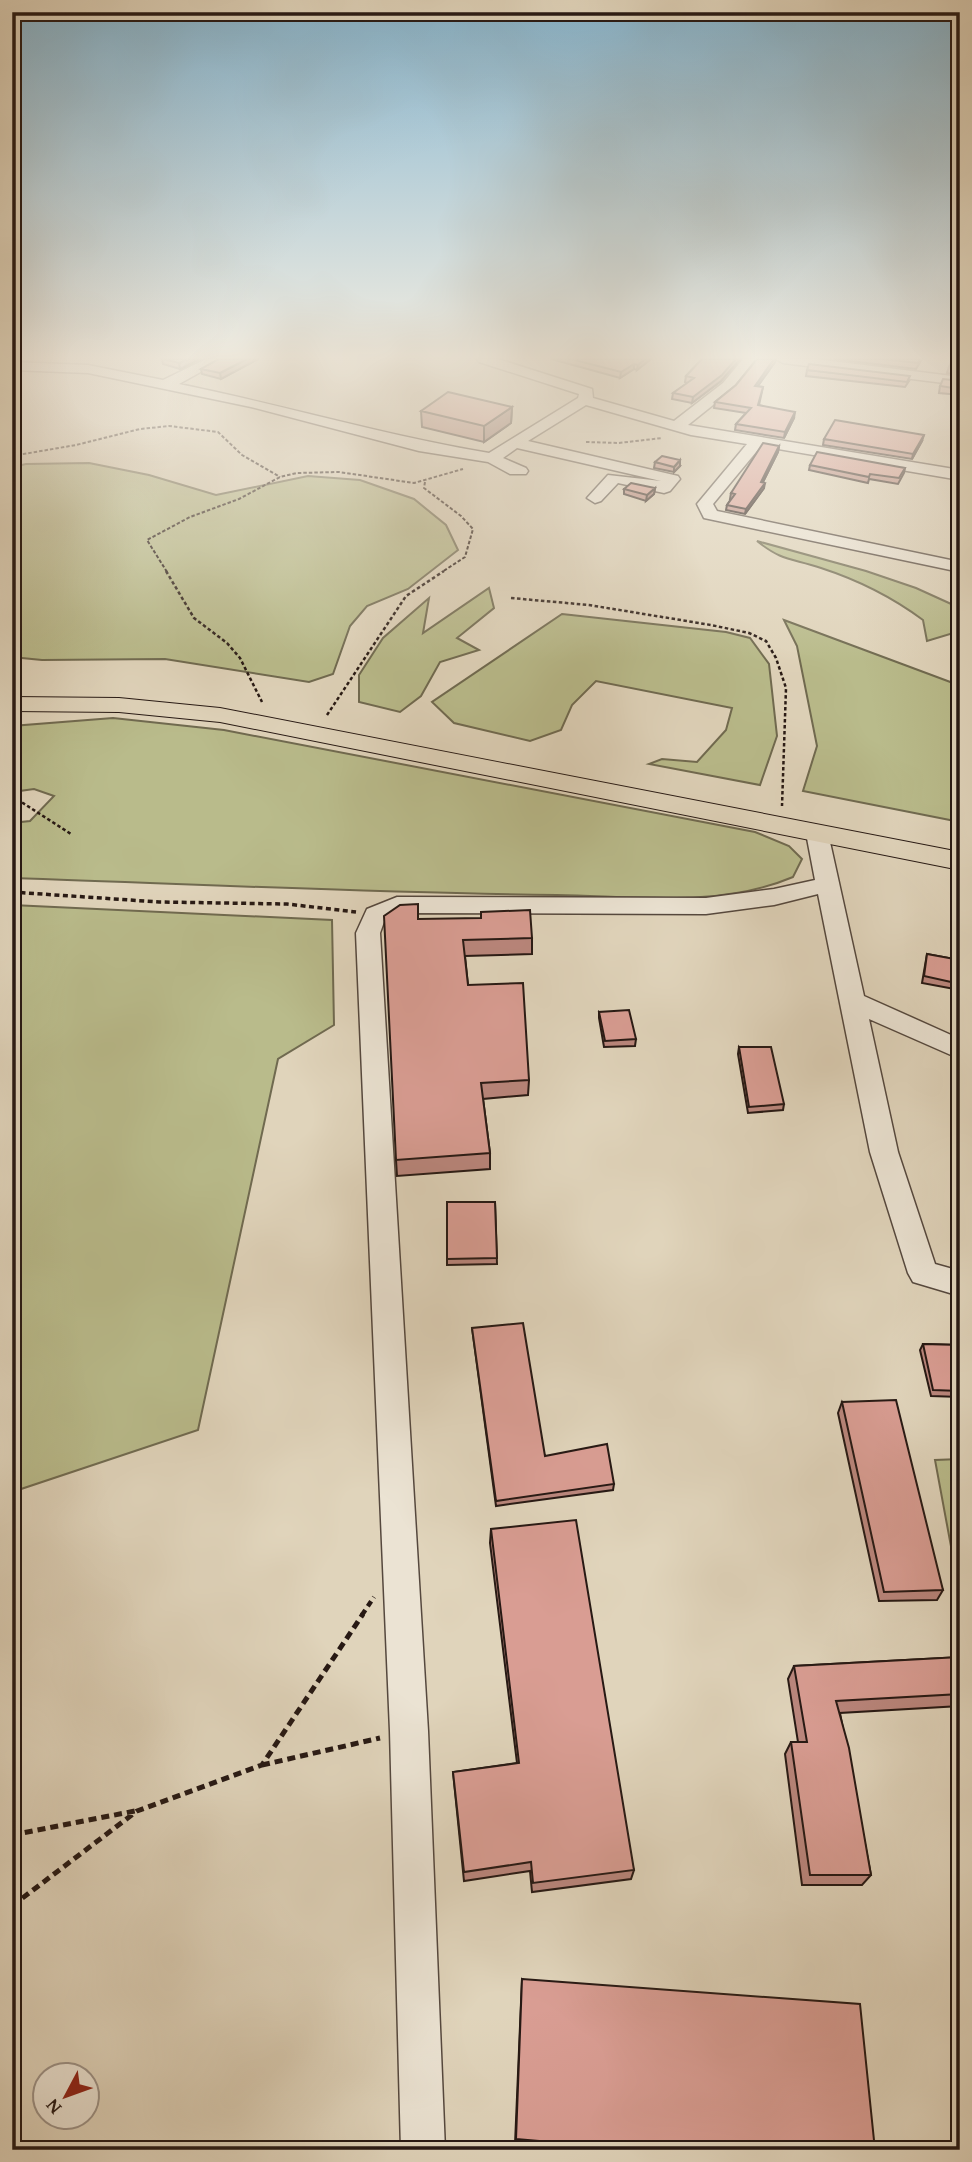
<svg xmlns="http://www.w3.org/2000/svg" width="972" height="2162" viewBox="0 0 972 2162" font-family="'Gentium Book Plus',serif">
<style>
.green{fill:#b9bb8b;stroke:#706a50;stroke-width:2}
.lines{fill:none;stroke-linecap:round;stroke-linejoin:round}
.minor-casing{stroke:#55483e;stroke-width:3}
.major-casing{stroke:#271914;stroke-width:2}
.path-far4{stroke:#271914;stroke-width:2;stroke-dasharray:3.5 2;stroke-linecap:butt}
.path-far3{stroke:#271914;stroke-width:2.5;stroke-dasharray:3.5 2.5;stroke-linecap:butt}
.path-far2{stroke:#271914;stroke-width:3.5;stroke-dasharray:5 3.5;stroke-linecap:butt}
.path-far1{stroke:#271914;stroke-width:4.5;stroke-dasharray:6 4.5;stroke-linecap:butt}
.path{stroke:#271914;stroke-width:5;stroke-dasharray:8 5;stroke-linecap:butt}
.minor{fill:#ebe3d3;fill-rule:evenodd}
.major{fill:#e0d4bb;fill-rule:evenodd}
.wall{fill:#bb877e;stroke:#271914;stroke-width:2}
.shaded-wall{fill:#986e67;stroke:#271914;stroke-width:2}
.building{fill:#d99d93;stroke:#271914;stroke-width:2}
</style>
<rect width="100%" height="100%" fill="#e0d4bb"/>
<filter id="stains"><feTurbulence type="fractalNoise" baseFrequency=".00286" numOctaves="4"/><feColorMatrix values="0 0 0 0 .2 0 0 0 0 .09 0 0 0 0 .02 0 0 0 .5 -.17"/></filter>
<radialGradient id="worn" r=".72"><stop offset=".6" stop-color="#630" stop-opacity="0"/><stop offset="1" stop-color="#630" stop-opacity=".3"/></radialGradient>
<path class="green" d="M89 463 149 475 216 495 308 476 360 480 414 499 446 525 458 550 408 589 367 606 350 626 333 674 309 682 165 659 42 660 12 657V467L26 464Z
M757 541 866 571 916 588 960 608V631L927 641 923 620C892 597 858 580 821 568 792 558 783 562 757 541Z
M489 588 494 608 457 638 479 650 440 662 421 696 400 712 359 702V675L383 638 429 598 423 633Z
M562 614 726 632 750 638 769 664 777 736 760 785 649 764 662 759 697 762 726 730 732 708 596 681 572 705 561 730 530 741 454 723 432 702Z
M784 620 953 683 952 712 960 709V822L803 791 817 746 797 646Z
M113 718 224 730 755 832 789 846 802 859 793 877C720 908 635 896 557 895 376 893 194 884 12 878V823L30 821 54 796 34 789 12 792V726Z
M12 905 332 920 334 1025 278 1059 198 1430 12 1492Z
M960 1459V1595L935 1460Z"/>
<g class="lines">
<defs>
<path id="minor" d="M206 359H224L179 384C283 405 385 436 489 453L578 398 579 394 479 362 477 359H498L592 389 593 398 674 421 723 383 743 359H757L733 389 688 425 960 470V480L761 446 713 504 717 511 960 562V572L704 518 697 504 747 444 691 435 586 405 528 441 678 476 680 479 670 491 664 493 618 483 601 501 595 503 587 498 608 475 661 481 517 448 503 458 526 468 528 471 526 474H510L488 462 419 451 251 407 88 373 12 370V362L88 365 163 380Z
M776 359H816L960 377V385L783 363Z
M817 826 825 828 828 833 864 996 960 1039V1059L869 1019 898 1152 935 1264 960 1271V1296L913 1282 908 1273 870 1152 818 894 774 905 706 914 400 913 385 919 380 933 428 1731 445 2150H401L390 1731 356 933 367 909 397 897 706 898 774 889 815 880 806 833 809 828Z"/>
<path id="major" d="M12 697 119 698 220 708 960 852V870L220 722 119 712 12 711Z"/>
</defs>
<use href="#minor" class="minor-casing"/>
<use href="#major" class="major-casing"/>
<path class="path-far4" d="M586 442 619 443 662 438
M12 456 76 445 140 429 169 426 218 432 242 455 280 477
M425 482 424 488 461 516 473 529 465 557 442 572
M167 572 147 540 190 517 239 499 280 477 297 473 339 472 414 483 463 469"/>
<path class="path-far3" d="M166 571 194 618 227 643 240 658 262 702
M511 598 589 605 711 625 749 633 766 641 776 658 786 688 782 806
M327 715 406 596 444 571
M12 796 71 834"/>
<path class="path-far2" d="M12 892 159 902 287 904 356 912"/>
<path class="path-far1" d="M362 1615 374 1597"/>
<path class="path" d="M262 1765 380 1738
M12 1835 135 1811
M12 1906 137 1811 262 1765 363 1614"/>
<use href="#minor" class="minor"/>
<use href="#major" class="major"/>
</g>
<path class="wall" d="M162 359H200L180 369 163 364Z
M219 359H258L221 379 202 374 201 369Z
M551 359H651L637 370 634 369 620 378Z
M702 359H740L721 381 692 403 672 399 673 393 688 383 685 382 686 376Z
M757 359H776L775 362 758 386 763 387 759 405 794 418 784 438 735 430 736 424 746 413 714 408 715 402 736 385Z
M834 359H922L916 369Z
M960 359V375L947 373 949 367Z
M807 370 909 381 905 387 806 376Z
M960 381V395L939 393 940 386Z
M512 407 511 423 484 442 422 427 421 411Z
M824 439 922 441 912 459 823 445Z
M779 446 778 452 763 482 764 488 745 514 726 510 727 505 731 499H730L731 493Z
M655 462 680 466 674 472 654 468Z
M810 465 905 468 904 473 898 484 869 479 868 483 809 470Z
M655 488 654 494 646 501 624 494V489Z
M419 919 532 938V954L465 956 468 985 529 1080 528 1095 483 1099 490 1153V1169L397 1176 396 1160Z
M927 954 960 960V990L922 983Z
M599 1012 636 1039 635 1046 604 1047 599 1018Z
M739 1047 784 1104 783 1110 748 1113 738 1054Z
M447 1202H495L497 1264 447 1265Z
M472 1328 545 1456 614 1484 613 1490 496 1506Z
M923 1344 960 1345V1397L931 1396 920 1350Z
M842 1402 943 1590 937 1600 879 1601 838 1413Z
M491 1529 634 1870 631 1879 532 1892 530 1871 464 1881 453 1772 517 1763 490 1543Z
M960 1657V1706L840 1713 871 1875 862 1885H802L785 1754 791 1742H798L788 1679 794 1666Z
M522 1979 875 2150H590L515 2144Z"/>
<path class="shaded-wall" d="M188 359H200L180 369 179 363Z
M247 359H258L221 379 220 373Z
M645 359H651L637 370 638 365Z
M736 359H740L721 381 692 403 693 397Z
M774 359H776L775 362 754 391 755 386Z
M634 364V369L620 378 621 372Z
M512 407 511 423 484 442V426Z
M795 412 794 418 784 438 785 432Z
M924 435 922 441 912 459 913 454Z
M779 446 778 452 760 488 761 482Z
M680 460V466L674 472V467Z
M765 483 764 488 745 514 746 509Z
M655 488 654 494 646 501 647 495Z"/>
<path class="building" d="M163 359H188L179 363Z
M219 359H247L220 373 201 369Z
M571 359H645L638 365 634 364 621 372Z
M702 359H736L722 375 693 397 673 393 694 378 686 376Z
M757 359H774L755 386 763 387 758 405 795 412 785 432 736 424 751 408 715 402 736 385Z
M882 359H920L918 363Z
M952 359H960V368L949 367Z
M809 364 910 376 907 382 807 370Z
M943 379 960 381V389L940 386Z
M448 392 512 407 484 426 421 411Z
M835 420 924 435 913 454 824 439Z
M763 443 779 446 761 482 765 483 746 509 727 505 735 494 731 493Z
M817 452 905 468 899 478 870 474 869 477 810 465Z
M662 456 680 460 674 467 655 462Z
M631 483 655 488 647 495 624 489Z
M418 904V919L481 918V912L530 910 532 938 463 940 468 985 523 983 529 1080 481 1083 490 1153 396 1160 384 916 400 905Z
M927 954 960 960V984L924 976Z
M629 1010 636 1039 605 1041 599 1012Z
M739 1047H771L784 1104 749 1107Z
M447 1202H495L497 1258 447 1259Z
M523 1323 545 1456 607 1444 614 1484 496 1501 472 1328Z
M923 1344 960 1345V1391L933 1390Z
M896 1400 943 1590 884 1592 842 1402Z
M576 1520 634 1870 533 1883 531 1862 464 1872 453 1772 519 1763 491 1529Z
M960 1657V1694L836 1701 849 1748 871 1875H810L791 1742H807L794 1666Z
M522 1979 860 2004 875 2150H644L516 2139Z"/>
<linearGradient id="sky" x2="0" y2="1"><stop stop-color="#86b6d1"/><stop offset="0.54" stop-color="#f1ece0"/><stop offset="1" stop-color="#f1ece0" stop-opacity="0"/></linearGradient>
<rect width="972" height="662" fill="url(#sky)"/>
<rect width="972" height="2162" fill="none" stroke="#e0d4bb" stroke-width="42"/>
<rect x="14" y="14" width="944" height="2134" fill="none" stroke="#271914" stroke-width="3.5"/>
<rect x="21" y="21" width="930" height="2120" fill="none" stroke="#271914" stroke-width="2"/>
<g transform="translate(66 2096) rotate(229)"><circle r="33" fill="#ebe3d3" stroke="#9d9287" stroke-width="2"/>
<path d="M0-5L12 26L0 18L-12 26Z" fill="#8f2418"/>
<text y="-10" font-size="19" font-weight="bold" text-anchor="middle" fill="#271914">N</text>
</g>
<rect width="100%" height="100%" filter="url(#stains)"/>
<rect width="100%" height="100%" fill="url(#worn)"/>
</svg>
